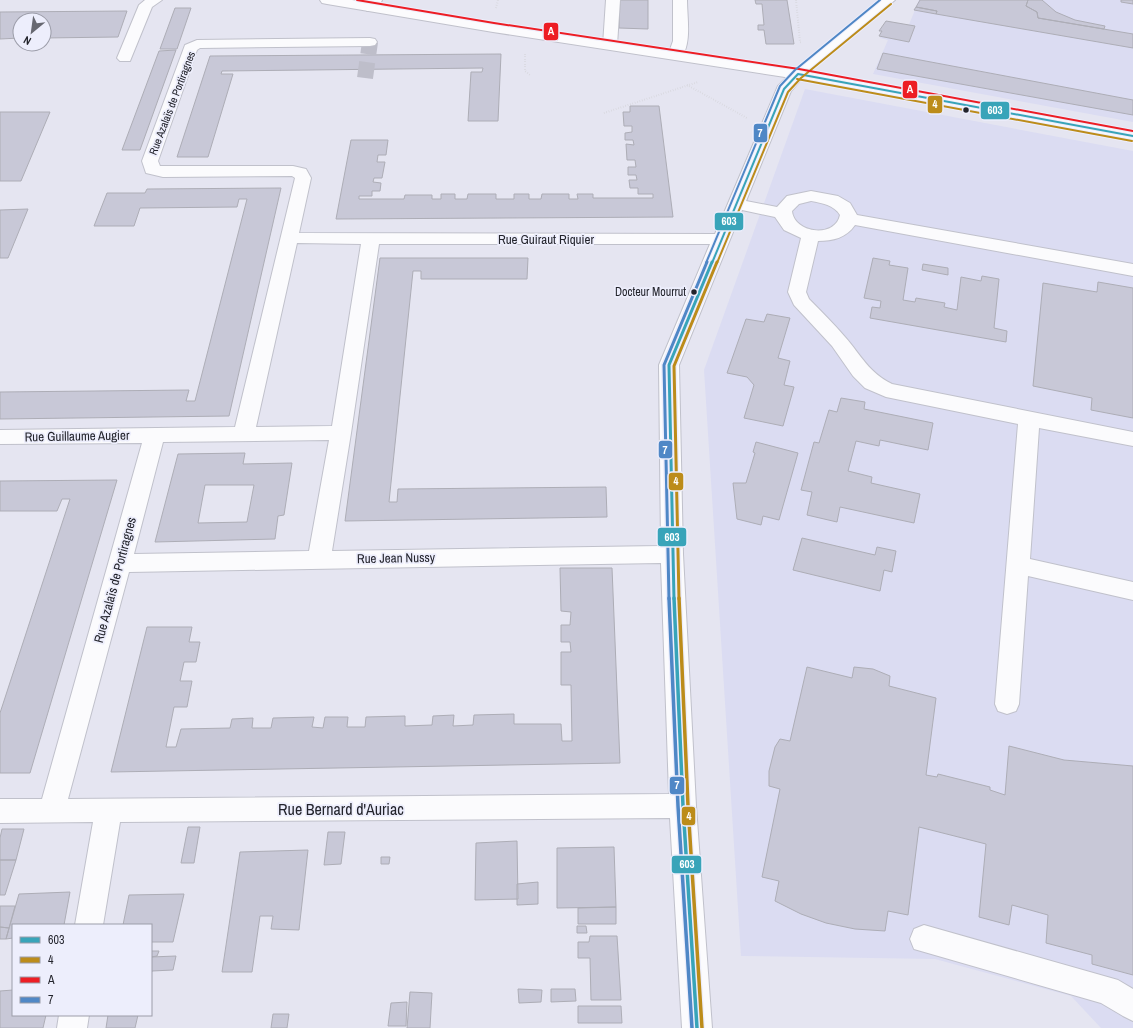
<svg xmlns="http://www.w3.org/2000/svg" width="1133" height="1028" viewBox="0 0 1133 1028" font-family="'Archivo Narrow',sans-serif">
<style>
.built{fill:#dbdcf2}
.building{fill:#c8c8d7;stroke:#adadb6;fill-rule:evenodd}
.lines{fill:none;stroke-linecap:round;stroke-linejoin:round}
.minor-tunnel{stroke:#bebeca;stroke-width:16;stroke-dasharray:16 8;stroke-linecap:butt}
.minor-casing{stroke:#c0c1cb;stroke-width:2}
.major-casing{stroke:#c0c1cb;stroke-width:2}
.path{stroke:#d2d2d6;stroke-width:2;stroke-dasharray:0.5 2;stroke-linecap:butt}
.minor{fill:#fbfbfd;fill-rule:evenodd}
.major{fill:#fbfbfd;fill-rule:evenodd}
.bus-1-far2-casing{stroke:#edeefc;stroke-width:4}
.bus-1-far1-casing{stroke:#edeefc;stroke-width:6}
.bus-1-casing{stroke:#edeefc;stroke-width:6}
.bus-2-far2-casing{stroke:#edeefc;stroke-width:4}
.bus-2-far1-casing{stroke:#edeefc;stroke-width:6}
.bus-2-casing{stroke:#edeefc;stroke-width:6}
.bus-3-casing{stroke:#edeefc;stroke-width:4}
.bus-4-far2-casing{stroke:#edeefc;stroke-width:4}
.bus-4-far1-casing{stroke:#edeefc;stroke-width:6}
.bus-4-casing{stroke:#edeefc;stroke-width:6}
.bus-1-far2{stroke:#38a4b9;stroke-width:2}
.bus-1-far1{stroke:#38a4b9;stroke-width:3}
.bus-1{stroke:#38a4b9;stroke-width:3.5}
.bus-2-far2{stroke:#bc8c1a;stroke-width:2}
.bus-2-far1{stroke:#bc8c1a;stroke-width:3}
.bus-2{stroke:#bc8c1a;stroke-width:3.5}
.bus-3{stroke:#ed1d24;stroke-width:2}
.bus-4-far2{stroke:#4f87c6;stroke-width:2}
.bus-4-far1{stroke:#4f87c6;stroke-width:3}
.bus-4{stroke:#4f87c6;stroke-width:3.5}
.bus-dot{fill:#23242c;stroke:#edeefc;stroke-width:1.5}
.labels{text-anchor:middle;dominant-baseline:central;stroke-width:3.5;stroke-linejoin:round;paint-order:stroke}
.far-street-label{font-size:11px;fill:#23242c;stroke:#edeefc}
.bus-label{font-size:12px;fill:#23242c;stroke:#edeefc;text-anchor:end}
.street-label{font-size:13px;fill:#23242c;stroke:#edeefc}
.near-street-label{font-size:16px;fill:#23242c;stroke:#edeefc}
.line-badge{stroke:#edeefc;stroke-width:1.5}
.badge-label{font-size:11px;text-anchor:middle;font-weight:bold;fill:#fff}
</style>
<rect width="100%" height="100%" fill="#e5e5f1"/>
<path class="built" d="M919 0H1133V122L873 74 888 40 880 38 883 33H880L882 28 908 27Z
M805 89 1133 151V1028H1101L1071 996 935 959 741 956 704 370Z"/>
<path class="building" d="M620 0H648V29L619 28Z
M755 0H787L794 44H766L764 30H758V25H764L762 4H756Z
M920 0H1028L1026 6 1037 12 1038 18 1133 34V48L936 14 937 11 916 7Z
M1028 0H1042L1056 12 1075 20 1105 26 1104 29 1038 18 1037 12 1026 6Z
M1121 0H1133V4L1121 2Z
M916 7 937 11 936 14 914 10Z
M175 8H191L177 49H160Z
M127 11 118 37 44 38V20H20V38L0 39V12Z
M886 21 915 26 909 42 879 36 882 31H879Z
M176 50 140 150H122L159 51Z
M883 53 1133 100V115L877 69Z
M501 54 498 121H468L471 72H482L483 68 222 71 221 74H233L208 157H177L210 56Z
M630 106H659L673 217 336 219 351 140H388L386 155H378L377 162H385L382 178H374L373 182 381 183 380 191H372V196H359V199H404L405 195H432V199H441V194H455V199H467L468 194H496V199H514V194H529V199H541L542 194H569V199H578L577 194H593V198H653V194H638V188H630L629 180H637L636 175H628V167H636L635 160H627L626 144 634 145 633 140H625V133L632 132V126H624L623 112H630Z
M0 112H50L21 181H0Z
M281 188 229 416 0 419V392L189 390 186 401H195L247 199H239L237 207 140 208 134 226H94L107 193H145L147 189Z
M28 209 8 258H0V210Z
M380 258H528L527 279H421V271H413L389 502H397L398 489 606 487 607 517 345 521Z
M873 258 890 261 889 265 908 268 903 300 915 302 916 298 945 303 944 307 957 310 961 277 981 281 982 276 999 279 994 328 1007 331 1006 342 870 318 872 307 880 308 881 301 864 298Z
M923 264 948 268V275L922 270Z
M1098 282 1133 288V418L1091 410 1092 398 1033 386 1043 283 1097 292Z
M767 314 790 318 778 358 790 361 784 385 794 387 783 426 744 418 754 385 747 377 727 373 746 319 764 322Z
M841 398 865 402 864 409 933 423 928 450 880 440 879 446 856 441 848 471 872 477 871 483 920 494 914 523 840 507 837 522 807 515 812 492 801 490 814 442 819 443 829 410 837 412Z
M756 442 798 453 779 520 763 516 761 525 737 519 733 483H746L755 453 753 452Z
M245 453 243 464 292 463 284 515 278 516 275 539 155 542 178 454ZM205 485H254L247 522 198 523Z
M117 480 30 773H0V713L70 499H62L57 511H0V481Z
M802 538 875 555 877 547 896 551 892 572 884 570 880 591 793 570Z
M560 568H612L620 763 111 772 147 627H192L189 642H200L196 662H184L180 681H192L187 707H174L166 747H176L181 729 230 728 232 719 253 718 252 728H271L273 718 314 717 312 727 323 728 325 717H348L347 727H365L366 717 405 716V726L432 725 433 716 454 715 453 726 473 725 474 715 514 714V724H561L562 741H572L571 685H561V652H571L570 642H561V625H570L571 612 561 611Z
M807 667 852 678 854 667 873 669 890 676 889 686 936 698 926 775 937 777 938 774 990 787V790L1005 795 1009 746 1064 760 1133 766V975L1092 964V955L1046 943 1048 915 1012 905 1009 925 979 917 986 844 919 827 908 915 888 911 885 931 855 929 826 923 801 914 775 901 779 881 762 877 780 789 769 786V771L775 747 780 739 790 741Z
M188 827H200L194 863H181Z
M2 829H24L16 860H0V838Z
M328 832H345L341 864 324 865Z
M517 841 518 899 475 900 476 843Z
M614 847 616 907 557 908V848Z
M308 850 299 930 271 929 273 916H260L252 972H222L240 852Z
M381 857H390L389 864H381Z
M0 860H16L5 895H0Z
M538 882V904L517 905V884Z
M70 892 64 925H13V938L6 939 19 894Z
M184 894 173 942H151V925H123L129 895Z
M0 906H15L9 928 0 927Z
M616 907V924H578V908Z
M577 926H586L587 933H577Z
M0 927 9 928 6 939H0Z
M590 936H617L621 1000H591L590 958H578V942H589Z
M151 951H159L157 956 151 957Z
M176 956 173 970 152 971 151 974V957Z
M518 989 542 990 541 1002 519 1003Z
M551 989H575L576 1001 551 1002Z
M13 990V1015H46L43 1028H0V991Z
M410 992 432 993 430 1028H407Z
M407 1002 406 1026H388L391 1003Z
M578 1006H621L622 1023H578Z
M273 1014H289L287 1028H271Z
M108 1015H138L135 1028H106Z"/>
<g class="lines">
<path class="minor-tunnel" d="M365 78 370 42"/>
<defs>
<path id="minor" d="M145 0H162L152 7 130 61H120L117 58 139 5Z
M368 0H382L377 11H367L365 8Z
M606 0H620L617 45 615 48H605L603 45Z
M673 0H687C687 18 692 43 681 58H671L668 55 673 41Z
M879 0H895L803 77 791 91 746 201 777 207 787 196 811 191 838 196 850 203 857 215 1133 264V276L855 225C846 238 833 241 818 241L806 292 809 299C821 311 834 324 845 337 861 355 869 373 892 384L1133 432V446L1039 428 1030 559 1133 582V600L1028 576 1019 704 1016 711 1007 714 998 711 995 704 1018 424 886 397 865 388 853 376 832 346 794 305 788 292 801 238 784 230 775 217 742 210 679 365 683 554 696 806 712 1028H682L670 818 120 822 103 925H75L93 822 0 823V799H42L142 443 0 444V430L235 427 295 178 292 176 163 177 146 173 142 161 185 45 197 40 370 38 375 39 377 42 375 45 370 46 200 48 197 50 158 161 160 166H293L306 169 311 178 299 233 715 234 778 86 793 71ZM811 201C822 203 834 205 840 215 835 239 794 233 792 211L799 204ZM297 243 361 244 332 426 256 427ZM379 244H710L659 365 661 546 332 551 351 433ZM329 440 309 551 134 554 163 442ZM661 563 669 794 68 799 129 572Z
M924 925 1118 980 1133 989V1021L1123 1016 1101 1003 914 949 910 939 914 929Z
M59 1015H89L87 1028H57Z"/>
<path id="major" d="M320 0H352L493 24 798 69 1133 131V141L798 79 493 32 327 4 322 3Z"/>
</defs>
<use href="#minor" class="minor-casing"/>
<use href="#major" class="major-casing"/>
<path class="path" d="M796 0 800 42 802 43
M496 8 498 0
M525 54V71L530 75
M687 85 747 118
M604 113 698 82"/>
<use href="#minor" class="minor"/>
<use href="#major" class="major"/>
<defs>
<path id="bus-1-far2" d="M798 74 1133 136
M712 263 784 89 798 74"/>
<path id="bus-1-far1" d="M674 599 669 365 712 262"/>
<path id="bus-1" d="M674 598 683 806 697 1028"/>
<path id="bus-2-far2" d="M797 79 1132 141
M717 263 788 92 801 78 891 4"/>
<path id="bus-2-far1" d="M679 599 674 366 717 262"/>
<path id="bus-2" d="M679 598 688 806 702 1028"/>
<path id="bus-3" d="M357 0 494 23 799 69 1133 131"/>
<path id="bus-4-far2" d="M706 263 780 86 795 70 880 0"/>
<path id="bus-4-far1" d="M669 599 664 365 707 262"/>
<path id="bus-4" d="M669 598 678 806 692 1028"/>
</defs>
<use href="#bus-1-far2" class="bus-1-far2-casing"/>
<use href="#bus-1-far1" class="bus-1-far1-casing"/>
<use href="#bus-1" class="bus-1-casing"/>
<use href="#bus-2-far2" class="bus-2-far2-casing"/>
<use href="#bus-2-far1" class="bus-2-far1-casing"/>
<use href="#bus-2" class="bus-2-casing"/>
<use href="#bus-3" class="bus-3-casing"/>
<use href="#bus-4-far2" class="bus-4-far2-casing"/>
<use href="#bus-4-far1" class="bus-4-far1-casing"/>
<use href="#bus-4" class="bus-4-casing"/>
<use href="#bus-1-far2" class="bus-1-far2"/>
<use href="#bus-1-far1" class="bus-1-far1"/>
<use href="#bus-1" class="bus-1"/>
<use href="#bus-2-far2" class="bus-2-far2"/>
<use href="#bus-2-far1" class="bus-2-far1"/>
<use href="#bus-2" class="bus-2"/>
<use href="#bus-3" class="bus-3"/>
<use href="#bus-4-far2" class="bus-4-far2"/>
<use href="#bus-4-far1" class="bus-4-far1"/>
<use href="#bus-4" class="bus-4"/>
</g>
<g class="bus-dot">
<circle cx="966" cy="110" r="3.5"/>
<circle cx="694" cy="292" r="3.5"/>
</g>
<g class="labels">
<g class="far-street-label">
<text transform="translate(172 103) rotate(-69)">Rue Azalaïs de Portiragnes</text>
</g>
<g class="bus-label">
<text x="686" y="292">Docteur Mourrut</text>
</g>
<g class="street-label">
<text x="546" y="239">Rue Guiraut Riquier</text>
<text transform="translate(77 436) rotate(-1)">Rue Guillaume Augier</text>
<text transform="translate(396 558) rotate(-1)">Rue Jean Nussy</text>
<text transform="translate(115 580) rotate(-75)">Rue Azalaïs de Portiragnes</text>
</g>
<g class="near-street-label">
<text x="341" y="809">Rue Bernard d'Auriac</text>
</g>
</g>
<g class="line-badge">
<rect x="543" y="22" width="16" height="19" rx="4" fill="#ed1d24"/>
<rect x="902" y="80" width="16" height="19" rx="4" fill="#ed1d24"/>
<rect x="927" y="95" width="16" height="19" rx="4" fill="#bc8c1a"/>
<rect x="980" y="101" width="30" height="19" rx="4" fill="#38a4b9"/>
<rect x="753" y="123" width="15" height="20" rx="4" fill="#4f87c6"/>
<rect x="714" y="212" width="30" height="19" rx="4" fill="#38a4b9"/>
<rect x="658" y="440" width="15" height="19" rx="4" fill="#4f87c6"/>
<rect x="668" y="472" width="16" height="19" rx="4" fill="#bc8c1a"/>
<rect x="657" y="527" width="30" height="20" rx="4" fill="#38a4b9"/>
<rect x="669" y="776" width="16" height="19" rx="4" fill="#4f87c6"/>
<rect x="681" y="806" width="15" height="20" rx="4" fill="#bc8c1a"/>
<rect x="671" y="855" width="31" height="19" rx="4" fill="#38a4b9"/>
</g>
<g class="badge-label">
<text x="551" y="35">A</text>
<text x="910" y="93">A</text>
<text x="935" y="108">4</text>
<text x="995" y="114">603</text>
<text x="760" y="137">7</text>
<text x="729" y="225">603</text>
<text x="665" y="454">7</text>
<text x="676" y="485">4</text>
<text x="672" y="541">603</text>
<text x="677" y="789">7</text>
<text x="689" y="820">4</text>
<text x="687" y="868">603</text>
</g>
<rect x="12" y="924" width="140" height="92" fill="#edeefc" stroke="#9c9da9"/>
<rect x="20" y="937" width="20" height="6" fill="#38a4b9" stroke="#9c9da9"/>
<text x="48" y="944" font-size="12" fill="#23242c">603</text>
<rect x="20" y="957" width="20" height="6" fill="#bc8c1a" stroke="#9c9da9"/>
<text x="48" y="964" font-size="12" fill="#23242c">4</text>
<rect x="20" y="977" width="20" height="6" fill="#ed1d24" stroke="#9c9da9"/>
<text x="48" y="984" font-size="12" fill="#23242c">A</text>
<rect x="20" y="997" width="20" height="6" fill="#4f87c6" stroke="#9c9da9"/>
<text x="48" y="1004" font-size="12" fill="#23242c">7</text>
<g transform="translate(32 32) rotate(209)"><circle r="19" fill="#edeefc" stroke="#9c9da9"/>
<path d="M0-3L7 15L0 10L-7 15Z" fill="#676871"/>
<text y="-6" font-size="11" font-weight="bold" text-anchor="middle" fill="#23242c">N</text>
</g>
</svg>
